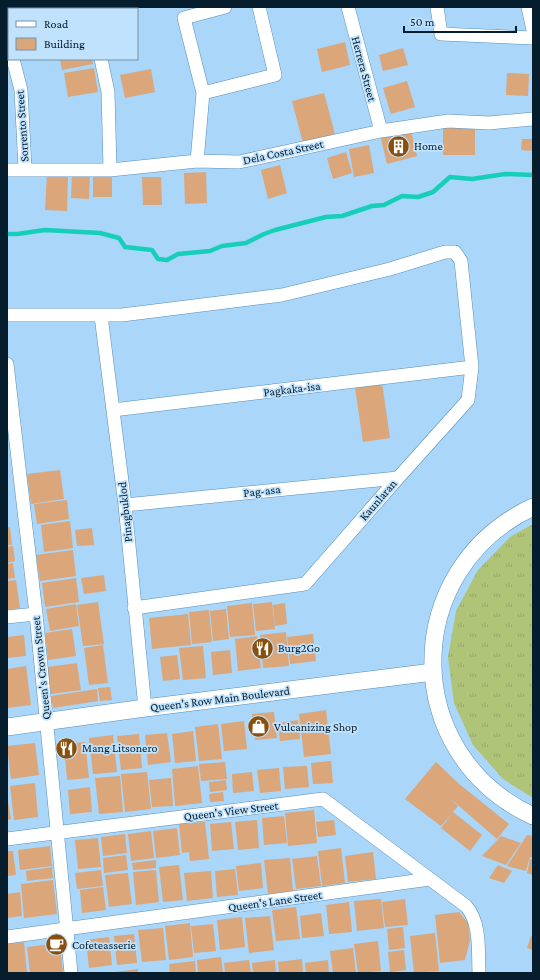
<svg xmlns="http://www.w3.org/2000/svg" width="540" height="980" viewBox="0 0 540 980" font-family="'Crimson Pro',serif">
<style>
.grass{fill:url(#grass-tufts)}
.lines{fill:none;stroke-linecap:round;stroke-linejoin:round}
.stream{stroke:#16cfb9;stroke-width:4.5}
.building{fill:#daa67a}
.minor-casing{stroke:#588fb7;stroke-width:14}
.tertiary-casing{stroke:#588fb7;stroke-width:18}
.minor{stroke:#fff;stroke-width:13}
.tertiary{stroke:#fff;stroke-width:17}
.labels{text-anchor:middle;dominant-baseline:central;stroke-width:3.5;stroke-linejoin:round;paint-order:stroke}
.street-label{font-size:12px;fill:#061d2d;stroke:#c0e2fc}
.poi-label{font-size:12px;fill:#061d2d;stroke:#c0e2fc;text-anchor:start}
</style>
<defs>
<pattern id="grass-tufts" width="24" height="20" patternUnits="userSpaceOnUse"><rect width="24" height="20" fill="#afc477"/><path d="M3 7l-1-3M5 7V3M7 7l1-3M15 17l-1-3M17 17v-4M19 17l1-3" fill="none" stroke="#95a867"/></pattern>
</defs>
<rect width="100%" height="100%" fill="#a9d6f9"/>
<path class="grass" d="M533 524V798L503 779 473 745 454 703 448 657 456 611 478 570 510 537Z"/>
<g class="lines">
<path class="stream" d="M7 234H17L45 230 100 233 119 238 125 247 152 250 158 259 167 260 178 254 210 251 222 246 246 243 264 234 275 230 326 217 342 216 372 206 384 205 402 196 418 197 433 192 450 177 472 179 505 174 533 175"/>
</g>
<path class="building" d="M15 7H41V9H15Z
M119 7H135L136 9H112Z
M345 42 350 65 322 72 317 49Z
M403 48 408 65 383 71 379 55Z
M60 59H92L93 64 62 70Z
M94 68 98 92 68 97 64 73Z
M151 69 155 92 125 98 120 75Z
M507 73 529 74 528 96 506 95Z
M407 81 415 107 391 114 383 88Z
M324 93 335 134 303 143 292 101Z
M410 127 417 156 387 164 380 135Z
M443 128H475V155H443Z
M522 139H533V151L521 150Z
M369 145 374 173 354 177 349 149Z
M346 152 352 173 333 179 327 158Z
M280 165 287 193 268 199 261 170Z
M206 172 207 203 185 204 184 173Z
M47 174H68L67 211 45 210Z
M72 174H90L89 199 71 198Z
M112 175V197H93V176Z
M142 177H161L162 205H143Z
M382 383 390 438 363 442 355 388Z
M60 470 64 499 31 504 27 474Z
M67 500 69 519 37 524 34 504Z
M70 521 73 548 44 552 41 525Z
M10 527 12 545H7V528Z
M92 528 94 545 77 546 75 530Z
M13 546 15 561 7 563V547Z
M73 550 76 576 40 581 36 555Z
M13 563 15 578 7 579V564Z
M104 575 106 591 84 594 81 578Z
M76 578 79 602 45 607 42 583Z
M16 580 20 608 7 610V581Z
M98 602 104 644 83 646 77 605Z
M272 602 275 629 256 631 253 604Z
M252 603 255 635 230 637 227 606Z
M285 603 287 624 275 626 273 605Z
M76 604 79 626 50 631 46 609Z
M226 609 229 639 213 641 210 611Z
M209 610 212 642 192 644 189 612Z
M188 614 191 645 152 649 149 618Z
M72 629 76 656 48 660 45 633Z
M286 632 289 666 263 668 260 635Z
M313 634 316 661 290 664 287 637Z
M24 635 26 656 7 658V637Z
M257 636 261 668 238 671 235 639Z
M103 645 108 683 89 685 84 648Z
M203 646 206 678 183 680 179 648Z
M230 650 232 673 213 675 211 652Z
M177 655 180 679 163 681 160 657Z
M77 663 81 690 51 694 47 667Z
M26 666 31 705 7 708V669Z
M110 687 112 700 100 701 98 688Z
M97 689 98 701 53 708 51 696Z
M326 710 331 754 304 757 299 714Z
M274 712 277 738 255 740 252 714Z
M298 720 300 739 280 741 278 723Z
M244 721 247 749 224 751 221 724Z
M218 724 222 759 199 761 195 727Z
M193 731 196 761 175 763 172 734Z
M167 733 171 762 148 765 145 735Z
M139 734 142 768 121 770 117 736Z
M113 735 117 772 93 774 89 738Z
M85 742 89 778 67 780 64 744Z
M35 743 39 775 11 779 7 746Z
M331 761 333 783 313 784 311 763Z
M225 762 227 779 201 781 199 764Z
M436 762 458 783 509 824 497 839 451 799 458 806 453 812 482 835 470 851 441 828 452 814 441 826 405 799Z
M198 766 202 803 175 806 172 769Z
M307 766 309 787 285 789 283 767Z
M279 768 281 791 260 793 257 770Z
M147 772 151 809 125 812 121 774Z
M252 772 254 791 233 793 232 774Z
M120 776 123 812 99 814 95 778Z
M171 778 173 806 152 807 149 780Z
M226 780 227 790 210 792 209 782Z
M35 783 38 817 14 820 10 786Z
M90 787 92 812 70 814 68 790Z
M223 792 224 801 210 802 209 794Z
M7 796 11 819 7 820Z
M314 810 317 843 288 846 285 813Z
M284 816 287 843 264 845 262 818Z
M257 820 259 848 238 850 235 822Z
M334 820 336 835 318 837 316 822Z
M205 822 209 859 190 861 189 852 182 853 179 824Z
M231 822 234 849 212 851 210 824Z
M177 828 180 855 156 858 153 831Z
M151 831 154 858 131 861 128 834Z
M125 834 127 853 103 856 101 837Z
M527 835 533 836V858L530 857 526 871 507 866Z
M501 836 521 843 506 865 482 856Z
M98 838 101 867 78 869 75 840Z
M50 846 52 866 20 870 18 850Z
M341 848 345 883 322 886 318 851Z
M7 851H13L16 875 7 876Z
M373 852 376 879 348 882 345 856Z
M126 855 128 870 104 873 103 858Z
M317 856 321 886 296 889 292 859Z
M290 858 293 891 268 894 264 860Z
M530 859H533V875L527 873Z
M156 860V868L133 870 132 863Z
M261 863 263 888 239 891 236 866Z
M179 865 183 900 163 902 159 867Z
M498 865 512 871 504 883 489 878Z
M52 867 53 878 27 881 26 871Z
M235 869 238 895 217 897 215 871Z
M101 870 103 886 77 889 75 873Z
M156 870 159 902 136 905 133 872Z
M211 871 213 898 187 901 184 873Z
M128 873 132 904 109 907 105 875Z
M53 880 57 914 24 918 21 884Z
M103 887 106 910 82 913 80 890Z
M20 892 22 916 7 918V894Z
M381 899 384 928 357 931 354 901Z
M405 899 408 925 385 927 382 902Z
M349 902 352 932 329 934 326 905Z
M296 907 300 939 276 941 272 910Z
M459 912 468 923 470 940 465 960 440 963 435 915Z
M321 913 324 936 302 938 300 916Z
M270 916 274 950 249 953 245 918Z
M242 917 245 947 220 950 217 920Z
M190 923 193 957 169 960 165 926Z
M213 924 216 951 194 953 191 926Z
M403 927 405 948 389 950 387 929Z
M163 928 166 960 142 962 138 930Z
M435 933 439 971 414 973 410 936Z
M134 934 137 963 117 965 114 936Z
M531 936 533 937V950L527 948Z
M109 937 112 965 89 968 86 940Z
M378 941 381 971 358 973 354 944Z
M24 942 27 973H7V944Z
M60 943 63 973H30L27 947Z
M353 948 356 973H333L330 951Z
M404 950 406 970 390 972 388 952Z
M221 957 223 973H198L197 960Z
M302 959 303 973H279L278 962Z
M249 960 251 973H225L224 963Z
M275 960 276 973H253L252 963Z
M328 960 329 973H306L305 963Z
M195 961 196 973H170L169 964Z
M138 969V973H115V972Z"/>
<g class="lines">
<defs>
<path id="minor" d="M89 7 90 9
M348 7 381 131
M437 7 441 34 533 38
M528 7 533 30
M7 35 9 43
M13 59 21 90 25 169
M101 59 108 92 110 170
M203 93 275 75 259 7
M197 161 203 93 184 18 225 7
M7 170H110L197 161 239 162 381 131 448 121 489 123 533 119
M7 315H122L282 295 390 269 445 252H455L461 261 472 367 468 400 398 478 305 584 134 608
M101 316 125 505 145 708
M7 364 36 614 71 973
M113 410 472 367
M125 505 398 478
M7 617 36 614
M7 839 323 799 466 906C481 923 478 951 479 973
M7 937 430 879"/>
<path id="tertiary" d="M533 507C400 569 399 754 533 816
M7 727 145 708 433 672"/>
</defs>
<use href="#minor" class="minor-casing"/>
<use href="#tertiary" class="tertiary-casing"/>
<use href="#minor" class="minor"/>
<use href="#tertiary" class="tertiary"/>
</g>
<defs>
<symbol id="building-disc" viewBox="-11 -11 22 22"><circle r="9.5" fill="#8a4f0a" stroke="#c0e2fc"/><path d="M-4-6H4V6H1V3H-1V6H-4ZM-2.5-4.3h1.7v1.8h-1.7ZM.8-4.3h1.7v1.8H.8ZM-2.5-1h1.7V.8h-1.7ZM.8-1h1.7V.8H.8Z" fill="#fff"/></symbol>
<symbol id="restaurant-disc" viewBox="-11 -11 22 22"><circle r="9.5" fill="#8a4f0a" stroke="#c0e2fc"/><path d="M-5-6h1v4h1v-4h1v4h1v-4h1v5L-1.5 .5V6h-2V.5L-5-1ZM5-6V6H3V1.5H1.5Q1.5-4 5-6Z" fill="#fff"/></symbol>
<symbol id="shop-disc" viewBox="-11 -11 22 22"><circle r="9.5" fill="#8a4f0a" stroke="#c0e2fc"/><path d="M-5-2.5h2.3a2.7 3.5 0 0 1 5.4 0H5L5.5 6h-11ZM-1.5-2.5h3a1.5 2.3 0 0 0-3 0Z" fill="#fff"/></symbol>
<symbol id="cafe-disc" viewBox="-11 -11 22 22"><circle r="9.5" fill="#8a4f0a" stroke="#c0e2fc"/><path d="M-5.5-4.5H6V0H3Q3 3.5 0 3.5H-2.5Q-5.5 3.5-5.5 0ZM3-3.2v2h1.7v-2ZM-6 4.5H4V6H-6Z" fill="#fff"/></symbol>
</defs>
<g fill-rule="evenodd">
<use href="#building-disc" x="386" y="134" width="25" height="25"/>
<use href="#restaurant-disc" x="250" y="636" width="25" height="25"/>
<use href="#shop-disc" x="246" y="714" width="25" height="25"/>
<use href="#restaurant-disc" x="54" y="736" width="25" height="25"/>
<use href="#cafe-disc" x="44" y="932" width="25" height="25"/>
</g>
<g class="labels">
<g class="street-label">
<text transform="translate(364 69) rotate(75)">Herrera Street</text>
<text transform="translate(22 126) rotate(-94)">Sorrento Street</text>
<text transform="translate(283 152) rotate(-12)">Dela Costa Street</text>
<text transform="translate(292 389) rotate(-7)">Pagkaka-isa</text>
<text transform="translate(262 491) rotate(-6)">Pag-asa</text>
<text transform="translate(378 500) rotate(-49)">Kaunlaran</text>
<text transform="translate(125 512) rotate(-96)">Pinagbuklod</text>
<text transform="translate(41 668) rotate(-96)">Queen's Crown Street</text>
<text transform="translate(220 699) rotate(-7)">Queen's Row Main Boulevard</text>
<text transform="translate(231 811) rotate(-7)">Queen's View Street</text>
<text transform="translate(275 901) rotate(-8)">Queen's Lane Street</text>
</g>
<g class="poi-label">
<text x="414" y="146">Home</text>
<text x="278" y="648">Burg2Go</text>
<text x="274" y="727">Vulcanizing Shop</text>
<text x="82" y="748">Mang Litsonero</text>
<text x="72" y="945">Cofeteasserie</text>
</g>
</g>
<rect width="540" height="980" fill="none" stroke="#061d2d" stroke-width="16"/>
<rect x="8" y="8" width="130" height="52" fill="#c0e2fc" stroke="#7693a9"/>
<rect x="16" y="21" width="20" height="6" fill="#ffffff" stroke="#7693a9"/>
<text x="44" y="28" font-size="12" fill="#061d2d">Road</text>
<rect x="16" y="38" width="20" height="12" fill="#daa67a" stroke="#7693a9"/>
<text x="44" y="48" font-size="12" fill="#061d2d">Building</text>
<path d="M404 26v6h112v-6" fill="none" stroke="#061d2d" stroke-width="2"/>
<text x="410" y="26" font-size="12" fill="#061d2d" stroke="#c0e2fc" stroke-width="3" paint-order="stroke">50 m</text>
</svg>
